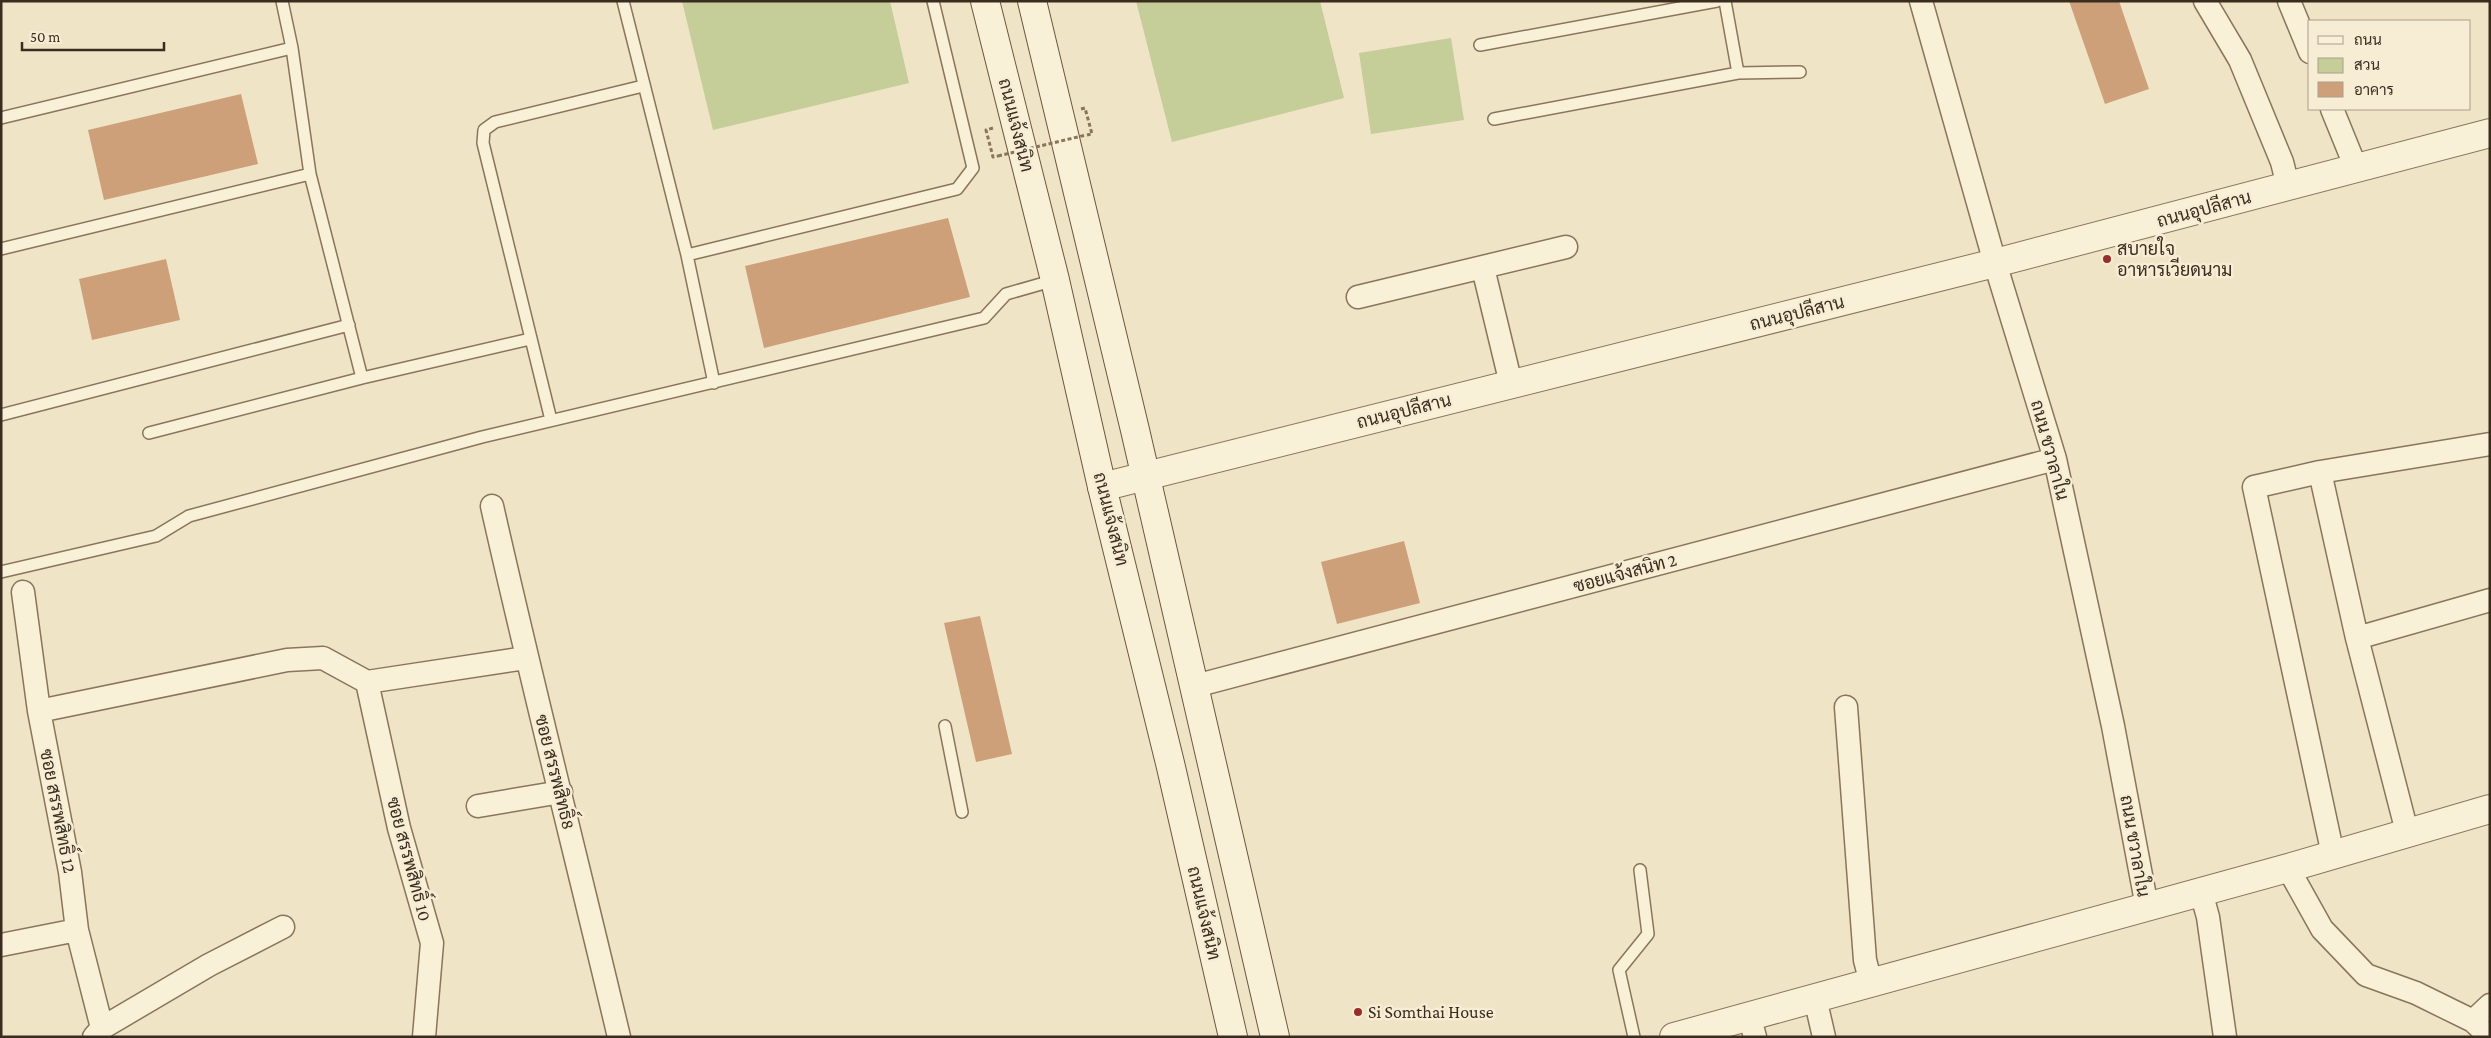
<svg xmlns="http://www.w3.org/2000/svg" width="2491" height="1038" viewBox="0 0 2491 1038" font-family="'Crimson Pro',Sarabun,serif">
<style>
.green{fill:#c5cd98}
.building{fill:#cda07a}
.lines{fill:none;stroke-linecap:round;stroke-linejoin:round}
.service-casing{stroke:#8a755a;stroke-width:14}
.minor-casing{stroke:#8a755a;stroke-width:25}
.tertiary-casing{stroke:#8a755a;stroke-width:30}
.secondary-casing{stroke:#6c563e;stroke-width:30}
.path{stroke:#8a755a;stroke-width:3;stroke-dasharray:4 2.5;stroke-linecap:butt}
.service{stroke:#f9f0d8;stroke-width:11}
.minor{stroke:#f9f0d8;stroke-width:22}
.tertiary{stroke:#f9f0d8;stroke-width:28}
.secondary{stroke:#f9f0d8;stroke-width:28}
.path-bridge{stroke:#8a755a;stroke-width:3;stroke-dasharray:4 2.5;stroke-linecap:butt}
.poi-dot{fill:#992d2a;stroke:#f6edd4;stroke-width:2}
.labels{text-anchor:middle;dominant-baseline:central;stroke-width:5;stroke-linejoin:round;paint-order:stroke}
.street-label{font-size:18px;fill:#3a2d1f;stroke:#f6edd4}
.poi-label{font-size:18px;fill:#3a2d1f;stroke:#f6edd4;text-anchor:start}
</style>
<rect width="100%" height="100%" fill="#efe4c5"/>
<path class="green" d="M682 1H890L909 83 713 130Z
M1136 1H1320L1344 98 1172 142Z
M1451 38 1464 120 1371 134 1359 53Z"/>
<path class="building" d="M2069 1H2119L2149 89 2105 104Z
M241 94 258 164 104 200 88 130Z
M948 218 970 297 764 348 745 266Z
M166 259 180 320 92 340 79 279Z
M1404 541 1420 603 1337 624 1321 562Z
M980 616 1012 754 976 762 944 623Z"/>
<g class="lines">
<defs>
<path id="service" d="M282 1 292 48 310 174 362 378
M623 1 687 255 714 383
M1725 1 1738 73
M1480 45 1717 1
M1 118 292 48
M1494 119 1738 73 1800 72
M1 249 310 174
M687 255 957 189 973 168 933 1
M1 415 349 325
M551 420 483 143 484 130 495 122 643 86
M149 433 362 378 530 339
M1 572 156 536 189 516 482 437 984 318 1006 294 1055 280
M945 726 962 812
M1634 1037 1619 970 1648 934 1640 870"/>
<path id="minor" d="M1921 1 1995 263 2055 459 2113 726 2147 907
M2205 1 2240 60 2282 162 2288 186
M2289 1 2310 52
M2332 109 2356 168
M1483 268 1511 384
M1358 297 1566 247
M2320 472 2490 444
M492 506C532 684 577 860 619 1037
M23 592 39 711 70 872 77 930 102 1028
M2357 638 2490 600
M367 682 399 828 432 943 424 1037
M1195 686 2055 459
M1846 707 1865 960 1871 983
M39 711 287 660 323 658 367 682 526 658
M478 806 561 792
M2333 855 2254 487 2320 472 2357 638 2407 832
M2288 868 2322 929 2366 975 2416 993 2473 1021 2490 1037
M2201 892 2208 917 2225 1037
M1 945 77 930
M1815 998 1824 1037
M1749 1015 1755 1037
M2473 1021 2490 1005
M94 1037 102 1028 209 965 283 927"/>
<path id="tertiary" d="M1102 487 1995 263 2490 133
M1674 1037 2288 868 2490 809"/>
<path id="secondary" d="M985 1 1055 280 1102 487 1170 763 1233 1037
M1032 1 1135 430 1275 1037"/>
</defs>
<use href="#service" class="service-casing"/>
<use href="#minor" class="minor-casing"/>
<use href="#tertiary" class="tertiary-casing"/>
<use href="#secondary" class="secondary-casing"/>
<path class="path" d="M1081 109 1085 108 1092 134 1087 135
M993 128 986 130 993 157 998 156"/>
<use href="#service" class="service"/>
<use href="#minor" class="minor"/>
<use href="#tertiary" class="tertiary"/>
<use href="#secondary" class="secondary"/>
<path class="path-bridge" d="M998 156 1086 135"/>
</g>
<g class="poi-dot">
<circle cx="2107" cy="259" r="5"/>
<circle cx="1358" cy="1012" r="5"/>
</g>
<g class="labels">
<g class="street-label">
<text transform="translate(1016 125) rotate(76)">ถนนแจ้งสนิท</text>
<text transform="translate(2204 209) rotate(-15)">ถนนอุปลีสาน</text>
<text transform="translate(1797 313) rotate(-14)">ถนนอุปลีสาน</text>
<text transform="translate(1404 411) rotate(-14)">ถนนอุปลีสาน</text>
<text transform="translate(2050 450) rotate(75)">ถนน ชวาลาใน</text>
<text transform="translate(1111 519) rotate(76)">ถนนแจ้งสนิท</text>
<text transform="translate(1625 573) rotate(-15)">ซอยแจ้งสนิท 2</text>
<text transform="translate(555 772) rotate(76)">ซอย สรรพสิทธิ์8</text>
<text transform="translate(58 811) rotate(79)">ซอย สรรพสิทธิ์ 12</text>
<text transform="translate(2135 846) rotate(80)">ถนน ชวาลาใน</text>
<text transform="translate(409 859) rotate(75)">ซอย สรรพสิทธิ์ 10</text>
<text transform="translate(1204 913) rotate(77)">ถนนแจ้งสนิท</text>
</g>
<g class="poi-label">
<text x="2117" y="249">สบายใจ<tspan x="2117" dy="21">อาหารเวียดนาม</tspan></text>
<text x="1368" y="1012">Si Somthai House</text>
</g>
</g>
<rect width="2491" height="1038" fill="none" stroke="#3a2d1f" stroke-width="5"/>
<rect x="2308" y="20" width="162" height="90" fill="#f6edd4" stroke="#aba08c"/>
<rect x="2318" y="36" width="25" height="8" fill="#f9f0d8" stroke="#aba08c"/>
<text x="2354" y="45" font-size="15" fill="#3a2d1f">ถนน</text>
<rect x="2318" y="58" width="25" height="15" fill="#c5cd98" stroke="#aba08c"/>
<text x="2354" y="70" font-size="15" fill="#3a2d1f">สวน</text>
<rect x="2318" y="82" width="25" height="15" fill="#cda07a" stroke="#aba08c"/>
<text x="2354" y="95" font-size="15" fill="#3a2d1f">อาคาร</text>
<path d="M22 42v8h142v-8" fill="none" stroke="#3a2d1f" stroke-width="2.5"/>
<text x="30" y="42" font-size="15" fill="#3a2d1f" stroke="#f6edd4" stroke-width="4" paint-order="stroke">50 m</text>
</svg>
